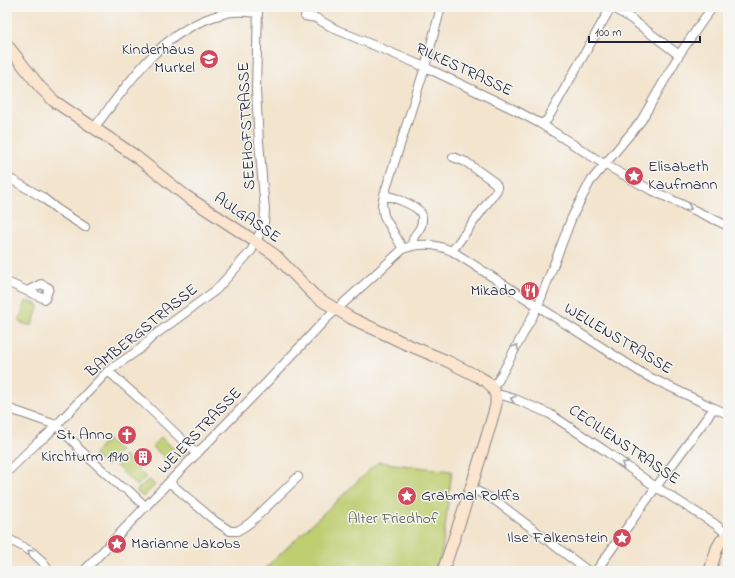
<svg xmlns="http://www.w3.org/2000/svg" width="735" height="578" viewBox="0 0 735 578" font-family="'Indie Flower',sans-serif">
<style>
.green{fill:#bece71;stroke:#707856}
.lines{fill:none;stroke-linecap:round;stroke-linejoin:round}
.street-casing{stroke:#8a8384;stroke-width:10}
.secondary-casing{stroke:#8a8384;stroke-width:13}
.street{stroke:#fff;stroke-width:8}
.secondary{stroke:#fbe5cf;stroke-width:11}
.oneway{stroke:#9c9ca7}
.labels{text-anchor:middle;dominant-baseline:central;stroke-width:3;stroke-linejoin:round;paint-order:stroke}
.poi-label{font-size:16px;fill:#22223b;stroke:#f6f6f2;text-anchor:end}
.street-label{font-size:16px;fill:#22223b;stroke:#f6f6f2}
.park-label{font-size:16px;fill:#51564b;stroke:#f6f6f2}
</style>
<rect width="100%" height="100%" fill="#f6f6f2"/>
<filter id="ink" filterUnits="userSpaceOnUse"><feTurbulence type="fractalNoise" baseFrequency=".025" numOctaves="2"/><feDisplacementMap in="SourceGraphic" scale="8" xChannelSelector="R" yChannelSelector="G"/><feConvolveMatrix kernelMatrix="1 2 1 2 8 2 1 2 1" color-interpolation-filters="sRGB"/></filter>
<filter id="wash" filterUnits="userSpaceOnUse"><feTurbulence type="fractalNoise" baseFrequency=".012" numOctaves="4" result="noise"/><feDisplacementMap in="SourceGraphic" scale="16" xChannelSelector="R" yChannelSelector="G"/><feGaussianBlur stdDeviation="0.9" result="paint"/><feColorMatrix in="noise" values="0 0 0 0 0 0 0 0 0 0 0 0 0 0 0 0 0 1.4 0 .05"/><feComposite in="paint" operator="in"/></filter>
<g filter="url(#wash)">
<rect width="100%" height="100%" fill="#f3e4ce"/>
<path class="green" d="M26 301 39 305 32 326 19 322Z
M161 437 174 449 165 458 152 446Z
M107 439 120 451 106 466 93 455Z
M180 446 186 452 173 465 167 459Z
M124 456 146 477 137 486 115 465Z
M378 462 452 471 442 552 436 571H262Z
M149 479 155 485 143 497 136 491Z"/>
</g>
<g filter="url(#ink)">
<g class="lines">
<defs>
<path id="street" d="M612 7 630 18 679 55
M305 16 316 18 335 29 425 67 513 109 541 124 604 164 649 189 728 226
M541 124 547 120 611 7
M94 128C127 86 155 39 207 19 215 16 224 13 233 12 241 11 250 12 258 13
M7 177 42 197 57 209 85 227
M384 195C393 197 416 205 421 213 423 217 422 222 421 226 417 235 413 233 412 246
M403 249 384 216 382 204 384 195 425 67 441 7
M452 251 497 190V186L494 182 466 162 453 157
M7 282 27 291
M41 284 49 288 45 299 27 291Z
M108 371 142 401 197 454
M491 386 498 381 538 306 572 217 590 182 641 121 679 55 703 20 713 7
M496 396 501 395 515 399 550 414 604 450 656 487 715 524 728 535
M7 408 56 425 76 444 78 448 121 487 128 490 146 507
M7 472 37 443 46 436 108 371 140 349 152 337 216 290 251 251 256 242 264 223 265 210 259 142 256 90 258 7
M169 482 215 521 230 531H237L244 527 251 522 298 477
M471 488 496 501 588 571
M7 538 32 552 42 561 49 571
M84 571 169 482 266 383 326 319 403 249C420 242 435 244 452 251L645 375 714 408 728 414
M596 571 656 487 714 408"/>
<path id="secondary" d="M7 45 40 87 54 101 134 155 186 196 256 242 275 255 314 295 324 302 351 318 406 344 447 361 479 377 486 381 491 386 494 391 496 396V405L490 426 471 488 443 571
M710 571 717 548 721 541 728 535"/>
</defs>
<use href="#street" class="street-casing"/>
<use href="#secondary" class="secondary-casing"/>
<use href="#street" class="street"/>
<use href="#secondary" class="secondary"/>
</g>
<defs><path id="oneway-chevron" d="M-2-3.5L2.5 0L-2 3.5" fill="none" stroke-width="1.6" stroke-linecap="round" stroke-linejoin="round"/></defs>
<g class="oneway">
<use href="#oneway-chevron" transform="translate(689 208) rotate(25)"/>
<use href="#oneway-chevron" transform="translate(516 347) rotate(-62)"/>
<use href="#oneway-chevron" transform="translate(513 399) rotate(-162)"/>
<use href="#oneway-chevron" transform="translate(624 464) rotate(-145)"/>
<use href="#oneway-chevron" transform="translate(30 552) rotate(-146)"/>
</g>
</g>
<defs>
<symbol id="school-disc" viewBox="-11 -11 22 22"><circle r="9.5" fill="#d1495b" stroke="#f6f6f2"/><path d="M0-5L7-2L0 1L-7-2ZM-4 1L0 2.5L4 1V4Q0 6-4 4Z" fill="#fff"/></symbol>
<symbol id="sight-disc" viewBox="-11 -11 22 22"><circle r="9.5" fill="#d1495b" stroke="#f6f6f2"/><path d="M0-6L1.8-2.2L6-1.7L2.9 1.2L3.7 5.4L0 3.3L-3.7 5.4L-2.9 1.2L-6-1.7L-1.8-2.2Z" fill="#fff"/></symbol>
<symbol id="restaurant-disc" viewBox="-11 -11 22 22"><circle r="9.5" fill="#d1495b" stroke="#f6f6f2"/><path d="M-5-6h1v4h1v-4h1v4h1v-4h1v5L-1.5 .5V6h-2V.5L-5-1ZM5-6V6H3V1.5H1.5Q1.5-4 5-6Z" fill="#fff"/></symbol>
<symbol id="church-disc" viewBox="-11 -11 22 22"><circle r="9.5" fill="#d1495b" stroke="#f6f6f2"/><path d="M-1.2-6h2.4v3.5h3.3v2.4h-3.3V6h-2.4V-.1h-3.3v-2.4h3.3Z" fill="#fff"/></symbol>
<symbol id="building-disc" viewBox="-11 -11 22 22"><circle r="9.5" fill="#d1495b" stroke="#f6f6f2"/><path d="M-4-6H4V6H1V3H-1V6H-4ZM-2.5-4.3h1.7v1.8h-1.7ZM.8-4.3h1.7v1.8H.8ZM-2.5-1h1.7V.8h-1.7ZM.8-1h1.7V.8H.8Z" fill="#fff"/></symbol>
</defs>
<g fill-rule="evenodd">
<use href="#school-disc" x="198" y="48" width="22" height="22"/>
<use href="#sight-disc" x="623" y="165" width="22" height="22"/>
<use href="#restaurant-disc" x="519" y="280" width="22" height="22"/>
<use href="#church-disc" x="116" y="424" width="22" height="22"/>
<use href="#building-disc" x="132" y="446" width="22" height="22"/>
<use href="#sight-disc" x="396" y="485" width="22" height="22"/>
<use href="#sight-disc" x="611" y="527" width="22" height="22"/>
<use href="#sight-disc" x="106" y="533" width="22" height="22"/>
</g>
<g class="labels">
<g class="poi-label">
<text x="195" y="50">Kinderhaus<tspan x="195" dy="18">Murkel</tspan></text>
<text x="648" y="167" text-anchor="start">Elisabeth<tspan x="648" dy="18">Kaufmann</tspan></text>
<text x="516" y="291">Mikado</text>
<text x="113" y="435">St. Anno</text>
<text x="129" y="457">Kirchturm 1910</text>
<text x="421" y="496" text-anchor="start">Grabmal Rolffs</text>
<text x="608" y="538">Ilse Falkenstein</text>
<text x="131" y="544" text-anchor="start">Marianne Jakobs</text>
</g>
<g class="street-label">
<text transform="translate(464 70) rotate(25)">RILKESTRASSE</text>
<text transform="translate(247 126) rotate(-93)">SEEHOFSTRASSE</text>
<text transform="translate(247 218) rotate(34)">AULGASSE</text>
<text transform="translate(142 331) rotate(-39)">BAMBERGSTRASSE</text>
<text transform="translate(618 339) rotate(31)">WELLENSTRASSE</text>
<text transform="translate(200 431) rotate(-46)">WEIERSTRASSE</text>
<text transform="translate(624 445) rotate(34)">CECILIENSTRASSE</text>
</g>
<g class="park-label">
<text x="393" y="519">Alter Friedhof</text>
</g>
</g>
<rect width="735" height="578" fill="none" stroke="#f6f6f2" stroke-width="24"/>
<path d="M589 36v6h111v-6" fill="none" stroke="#22223b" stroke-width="2"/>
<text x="595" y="36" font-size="12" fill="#22223b" stroke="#f6f6f2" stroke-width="3" paint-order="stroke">100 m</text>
</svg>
